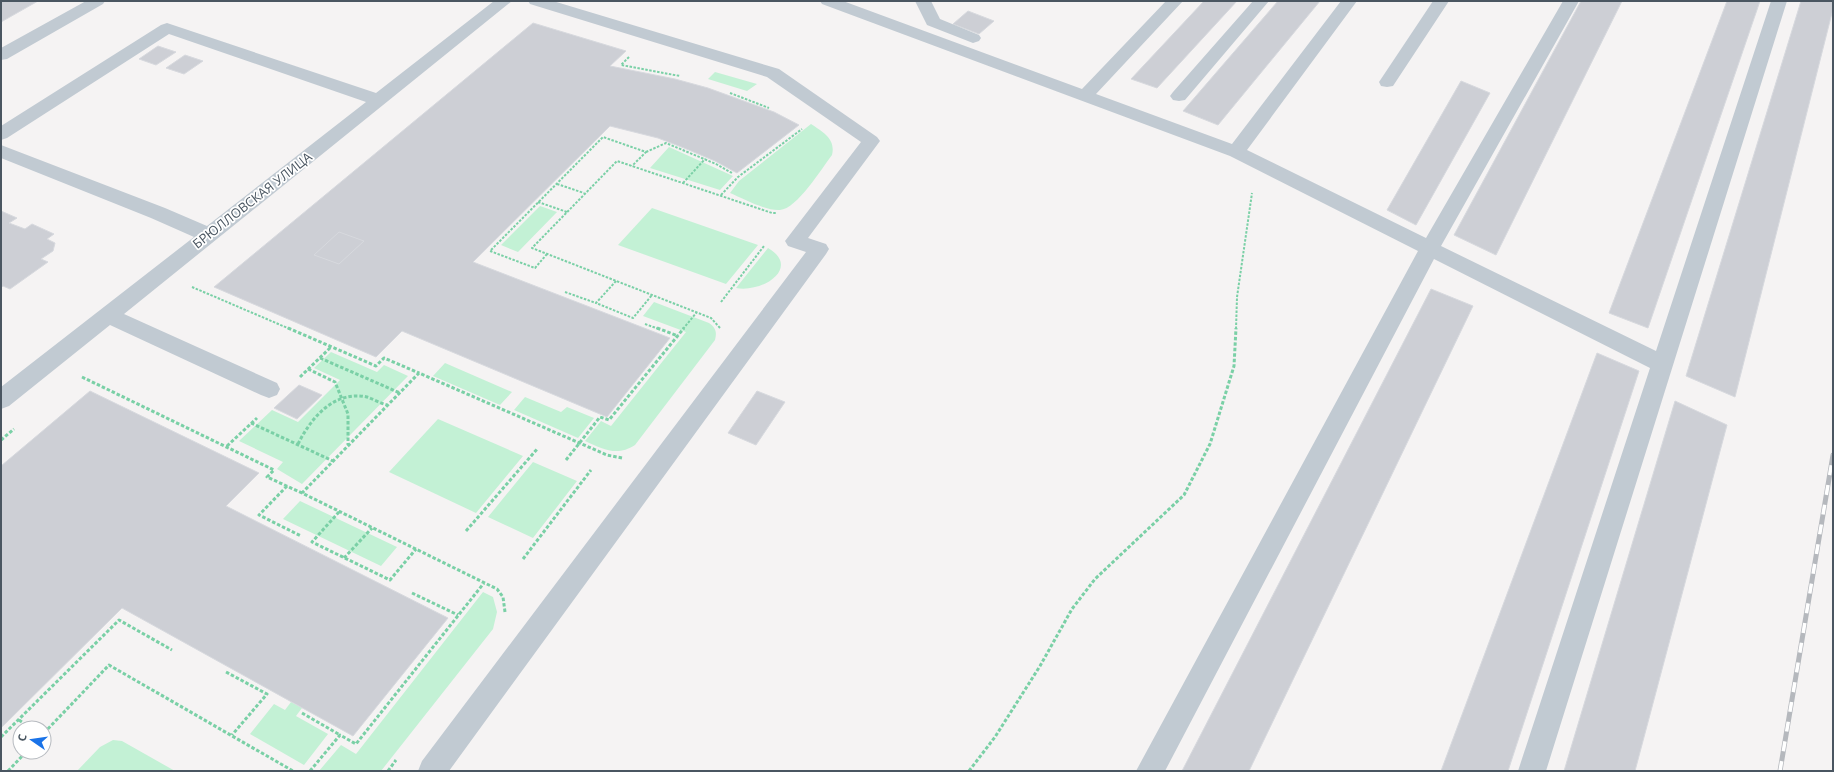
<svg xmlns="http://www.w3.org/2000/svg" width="1834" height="772" viewBox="0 0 1834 772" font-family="'Open Sans',sans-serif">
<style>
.green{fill:#c3f1d5}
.building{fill:#cdcfd5;stroke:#d7d9de}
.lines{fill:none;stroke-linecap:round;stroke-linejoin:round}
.path-far1{stroke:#7ad0a6;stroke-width:2;stroke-dasharray:2.5 1.5;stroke-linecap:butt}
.path{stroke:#7ad0a6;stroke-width:3;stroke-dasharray:3.5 2;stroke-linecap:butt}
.minor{fill:#c1cad2;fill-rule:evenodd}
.rail-casing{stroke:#b5b8bd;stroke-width:5}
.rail{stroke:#fff;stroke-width:3.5;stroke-dasharray:10;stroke-linecap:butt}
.labels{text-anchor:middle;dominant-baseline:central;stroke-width:3.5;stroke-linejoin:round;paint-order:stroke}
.street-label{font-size:13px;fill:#4a5661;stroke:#fff}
</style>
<rect width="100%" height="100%" fill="#f5f3f3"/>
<path class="green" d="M715 72 757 84 747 91 708 79Z
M811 124C823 132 836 139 832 155 822 168 797 209 780 210 766 211 744 199 730 193L739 181Z
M669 147 733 176 720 190 650 168Z
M540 206 557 212 518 252 501 245Z
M652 208 758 245 726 284 618 245Z
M768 248C801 267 764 293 736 288Z
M654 302 709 323C716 328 717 332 715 340L635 445C617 457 603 449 585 441L601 421 611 426 686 332 643 316Z
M331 352 377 372 384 365 408 376 302 484 277 469 283 462 239 441 272 410 298 422 340 380 314 368Z
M445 363 512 392 500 405 433 376Z
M525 397 561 412 567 407 594 418 578 438 514 410Z
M438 419 523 456 476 513 389 472Z
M533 462 577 481 533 538 488 517Z
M300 501 397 547 381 566 283 519Z
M483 592 493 597 497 612 493 629 381 771H319L341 745 356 754Z
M291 702 302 708 296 716 328 734 304 765 250 734 274 704 285 710Z
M113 740 122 741 175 771H77L100 747Z"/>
<path class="building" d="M1 1H38L1 22Z
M1204 1H1237L1157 88 1131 79Z
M1278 1H1320L1218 125 1183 111Z
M1581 1H1622L1496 255 1454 235Z
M1727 1H1760L1648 328 1609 313Z
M1801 1H1833V9L1735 397 1686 376Z
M968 11 994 21 979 34 953 24Z
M533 23 626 51 610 66 675 79 708 88 774 112 799 125 737 173 715 161 684 148 658 138 610 126 473 262 670 338 607 417 402 331 376 357 214 287Z
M158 46 176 52 156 65 139 59Z
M185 55 203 61 184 74 166 68Z
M1461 81 1490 93 1416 225 1387 210Z
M1 211 17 218 9 223 25 229 32 224 54 234 47 239 55 243 53 251 41 259 48 262 10 289 3 286 1 288Z
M339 232 364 241 339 264 314 255Z
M1431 289 1473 306 1249 771H1182Z
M1597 353 1639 371 1508 771H1441Z
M299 385 322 395 297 419 274 408Z
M90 391 259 473 226 506 448 618 353 736 122 608 1 728V466Z
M757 391 785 402 756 445 728 433Z
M1675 401 1727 425 1635 771H1564Z"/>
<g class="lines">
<path class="path-far1" d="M629 57 621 65 680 76
M730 93 769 108
M646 152 666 143 716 164 732 173
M683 183 705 159
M557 184 584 193
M721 195 738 177 802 129
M538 202 567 212
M547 254 535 268 490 251 603 137 646 152 632 166
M616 281 596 303 633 318 652 295
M192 287 290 329
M565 292 596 303
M721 302 764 246
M645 324 659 329
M720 328 711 318 532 248 617 161 772 213H777
M683 329 697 312
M1236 329 1237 297 1252 193"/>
<path class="path" d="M288 328 376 366 384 358 419 373
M657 328 678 336
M320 358 400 393
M308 369 335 382 348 414V445
M82 377 274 470 267 477 302 493
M300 377 331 347
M251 423 333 461
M1 440 14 429
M298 444C311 418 334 390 367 397 373 399 380 403 387 405
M227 446 257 418
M566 460 600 417 609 420 684 328
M287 486 259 515 301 536
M339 512 312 542 390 580 416 549
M466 531 538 448
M344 558 372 528
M523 559 591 470
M412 593 458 615
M505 612 503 597 497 589 302 493 419 373 607 455 622 458
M226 672 267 694 232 735
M302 713 340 735
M19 720 30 728
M44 733 109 665 293 771
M1 737 119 620 172 650
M8 771 26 752
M310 771 340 735 356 744 484 583
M388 771 396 760
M969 771 995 737 1040 666 1072 609 1095 579 1184 495 1210 444 1234 366 1236 328"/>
<path class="minor" d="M86 1H105L103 4 7 59 1 60V48Z
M494 1H512L124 314 277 383 280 389 277 395 269 398 261 395 110 325 9 406 1 409V387L194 237 151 218 1 158V145L165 208 207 226 366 102 169 34 7 138 1 140V126L161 25 167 23 376 93Z
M528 1H553L779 69 877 137 880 141 808 238 826 244 829 249 826 254 449 771H418L422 761 806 252 788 246 785 241 861 142 767 77 530 4Z
M820 1H843L1082 89 1166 1H1183L1096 94 1232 144 1341 1H1357L1247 150 1426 238 1563 1H1579L1441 246 1656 351 1771 1H1787L1546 771H1518L1650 368 1434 259 1165 771H1136L1418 251 1230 156 822 4Z
M915 1H931L940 19 979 35 981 38 979 41 973 43 927 25Z
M1253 1H1269L1185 100 1179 101 1173 100 1170 96 1173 92Z
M1433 1H1449L1393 86 1387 87 1381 86 1379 82Z"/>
<defs>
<path id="rail" d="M1780 771 1833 455"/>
</defs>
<use href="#rail" class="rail-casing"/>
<use href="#rail" class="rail"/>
</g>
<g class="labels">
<g class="street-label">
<text transform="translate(252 200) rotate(-38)">БРЮЛЛОВСКАЯ УЛИЦА</text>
</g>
</g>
<rect width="1834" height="772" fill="none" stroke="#4a5661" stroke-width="4"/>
<g transform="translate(32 740) rotate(283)"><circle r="19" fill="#ffffff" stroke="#b7bbc0"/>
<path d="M0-3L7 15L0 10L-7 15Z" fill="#1a73e8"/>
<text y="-6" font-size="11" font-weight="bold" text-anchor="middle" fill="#4a5661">С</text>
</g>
</svg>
